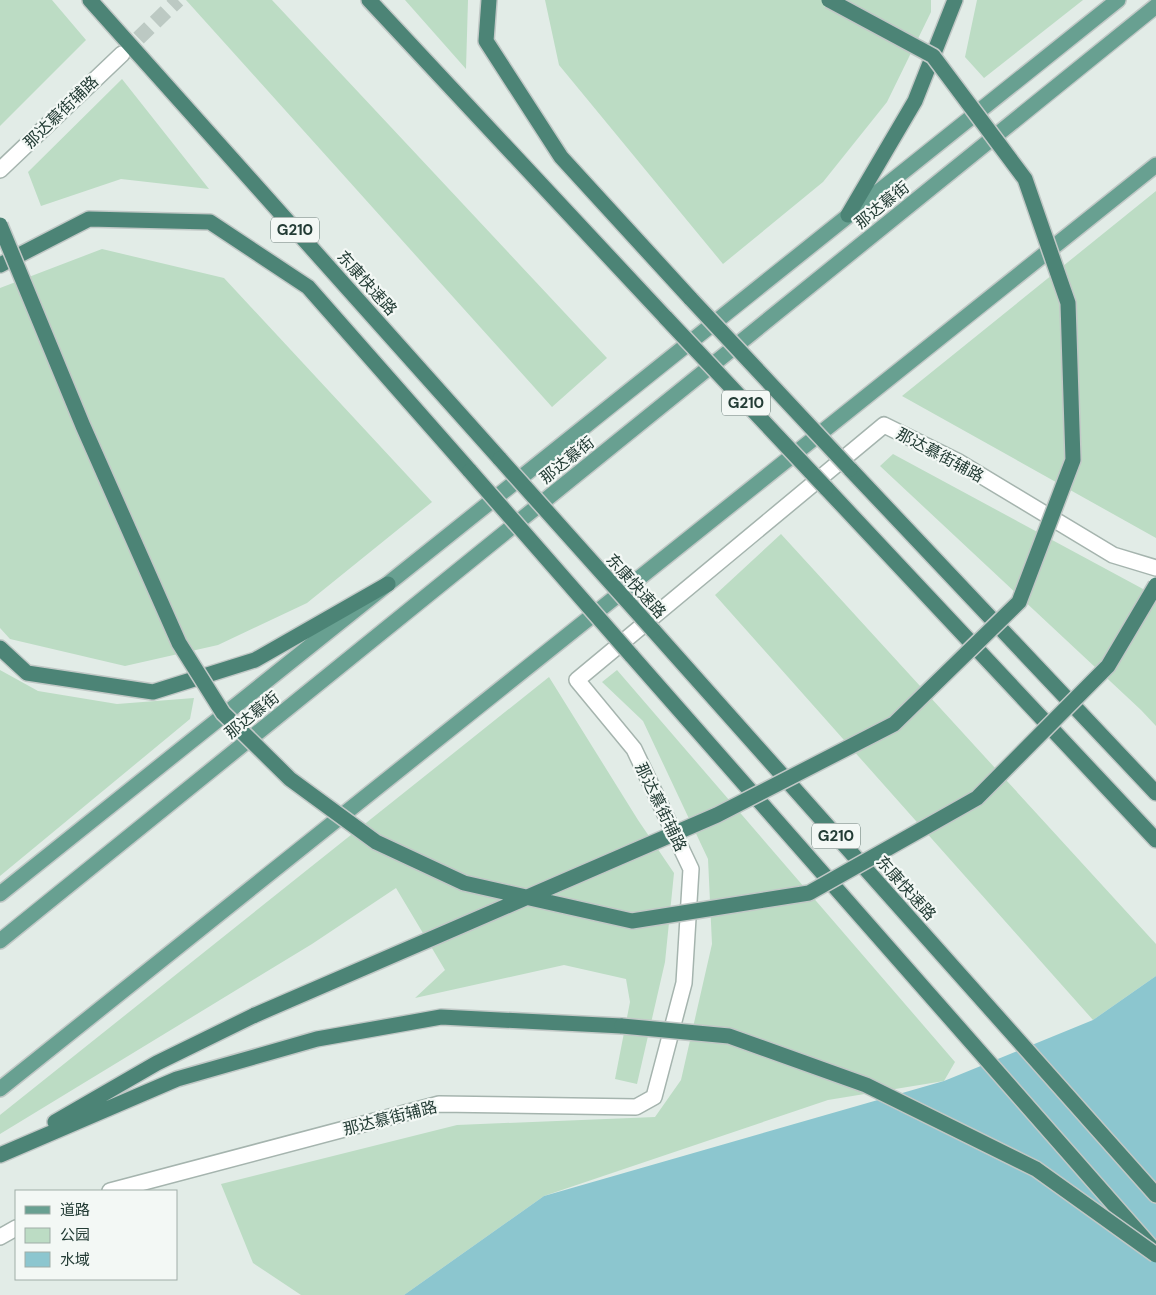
<svg xmlns="http://www.w3.org/2000/svg" width="1156" height="1295" viewBox="0 0 1156 1295" font-family="'DM Sans','Noto Sans SC',sans-serif">
<style>
.green{fill:#bcdcc4}
.water{fill:#8cc6cf}
.lines{fill:none;stroke-linecap:round;stroke-linejoin:round}
.tertiary-tunnel{stroke:#bcc9c3;stroke-width:15;stroke-dasharray:15 8;stroke-linecap:butt}
.tertiary-casing{stroke:#a5b4ae;stroke-width:18}
.primary-casing{stroke:#c1c8c6;stroke-width:18}
.trunk-casing{stroke:#c1c8c6;stroke-width:18}
.tertiary{stroke:#fff;stroke-width:15}
.primary{stroke:#68a091;stroke-width:15}
.trunk{stroke:#4c8476;stroke-width:15}
.trunk-bridge-casing{stroke:#c1c8c6;stroke-width:18;stroke-linecap:butt}
.trunk-bridge{stroke:#4c8476;stroke-width:15}
.labels{text-anchor:middle;dominant-baseline:central;stroke-width:4.5;stroke-linejoin:round;paint-order:stroke}
.shield{fill:#f3f8f5;stroke:#61746f;stroke-width:1}
.shield-label{font-size:15px;font-weight:bold;fill:#233c35}
.street-label{font-size:16px;fill:#233c35;stroke:#f3f8f5}
</style>
<rect width="100%" height="100%" fill="#e2ece7"/>
<path class="green" d="M0 0H52L86 40 0 126Z
M186 0H272L607 358 552 407Z
M405 0H468L466 69Z
M545 0H931V12L887 102 823 182 723 264 559 65Z
M977 0H1083L984 78 965 57Z
M122 79 209 189 121 179 41 206 28 172Z
M1156 191V538L902 396Z
M102 249 224 278 432 502 307 603 218 645 125 666 10 639 0 628V288Z
M893 454 1156 596V726L1141 710 880 466Z
M781 534 1156 944V976L1093 1020 715 595Z
M0 670 38 691 117 704 194 698 190 719 0 876Z
M617 670 955 1062 944 1081 828 1100 544 1196 404 1295H301L253 1263 221 1184 457 1125 655 1117 681 1080 712 944 708 859 643 721 602 682Z
M549 677 638 820 674 873 665 962 637 1084 615 1079 630 1002 626 979 564 965 415 998 445 970 396 888 312 944 0 1134V1115Z"/>
<path class="water" d="M1156 976V1295H404L544 1196 944 1081 1093 1020Z"/>
<g class="lines">
<path class="tertiary-tunnel" d="M122 54 178 0"/>
<defs>
<path id="tertiary" d="M0 170 122 54
M110 1191 439 1104 636 1107 654 1097 684 983 691 869 634 749 577 680 884 425 957 461 1113 555 1156 568
M0 1237 16 1228"/>
<path id="primary" d="M0 894 1118 0
M0 941 1156 6
M0 1089 1156 165"/>
<path id="trunk" d="M90 0 500 459
M369 0 666 318
M489 0 486 41 561 157 691 299
M848 215 915 101 955 0
M0 265 89 219 210 222 308 287 470 471
M850 469 1156 793
M826 488 1156 840
M653 630 1156 1195
M0 648 27 673 153 692 255 660 388 584
M631 655 1153 1249
M55 1122 157 1063 255 1015
M0 1155 177 1079 317 1039 441 1017 622 1026"/>
</defs>
<use href="#tertiary" class="tertiary-casing"/>
<use href="#primary" class="primary-casing"/>
<use href="#trunk" class="trunk-casing"/>
<use href="#tertiary" class="tertiary"/>
<use href="#primary" class="primary"/>
<use href="#trunk" class="trunk"/>
<defs>
<path id="trunk-bridge" d="M0 225 83 426 179 643 223 713 290 779 376 842 464 883 632 921 809 893 977 798 1108 666 1156 585
M691 299 850 469
M666 318 826 488
M500 459 653 630
M470 471 631 655
M255 1015 717 815 894 724 1019 602 1073 460 1068 303 1025 179 933 56 829 0
M622 1026 729 1036 866 1085 1036 1169 1156 1255"/>
</defs>
<use href="#trunk-bridge" class="trunk-bridge-casing"/>
<use href="#trunk-bridge" class="trunk-bridge"/>
</g>
<g class="labels">
<g class="shield">
<rect x="271" y="217.5" width="48" height="25" rx="4"/>
<rect x="722" y="390.5" width="48" height="25" rx="4"/>
<rect x="812" y="823.5" width="48" height="25" rx="4"/>
</g>
<g class="shield-label">
<text x="295" y="230">G210</text>
<text x="746" y="403">G210</text>
<text x="836" y="836">G210</text>
</g>
<g class="street-label">
<text transform="translate(61 112) rotate(-44)">那达慕街辅路</text>
<text transform="translate(882 205) rotate(-39)">那达慕街</text>
<text transform="translate(367 283) rotate(48)">东康快速路</text>
<text transform="translate(940 455) rotate(28)">那达慕街辅路</text>
<text transform="translate(567 460) rotate(-39)">那达慕街</text>
<text transform="translate(636 586) rotate(48)">东康快速路</text>
<text transform="translate(252 715) rotate(-39)">那达慕街</text>
<text transform="translate(661 807) rotate(64)">那达慕街辅路</text>
<text transform="translate(906 888) rotate(48)">东康快速路</text>
<text transform="translate(390 1118) rotate(-14)">那达慕街辅路</text>
</g>
</g>
<rect x="15" y="1190" width="162" height="90" fill="#f3f8f5" stroke="#a0ada8"/>
<rect x="25" y="1206" width="25" height="8" fill="#68a091" stroke="#a0ada8"/>
<text x="60" y="1215" font-size="15" fill="#233c35">道路</text>
<rect x="25" y="1228" width="25" height="15" fill="#bcdcc4" stroke="#a0ada8"/>
<text x="60" y="1240" font-size="15" fill="#233c35">公园</text>
<rect x="25" y="1252" width="25" height="15" fill="#8cc6cf" stroke="#a0ada8"/>
<text x="60" y="1265" font-size="15" fill="#233c35">水域</text>
</svg>
